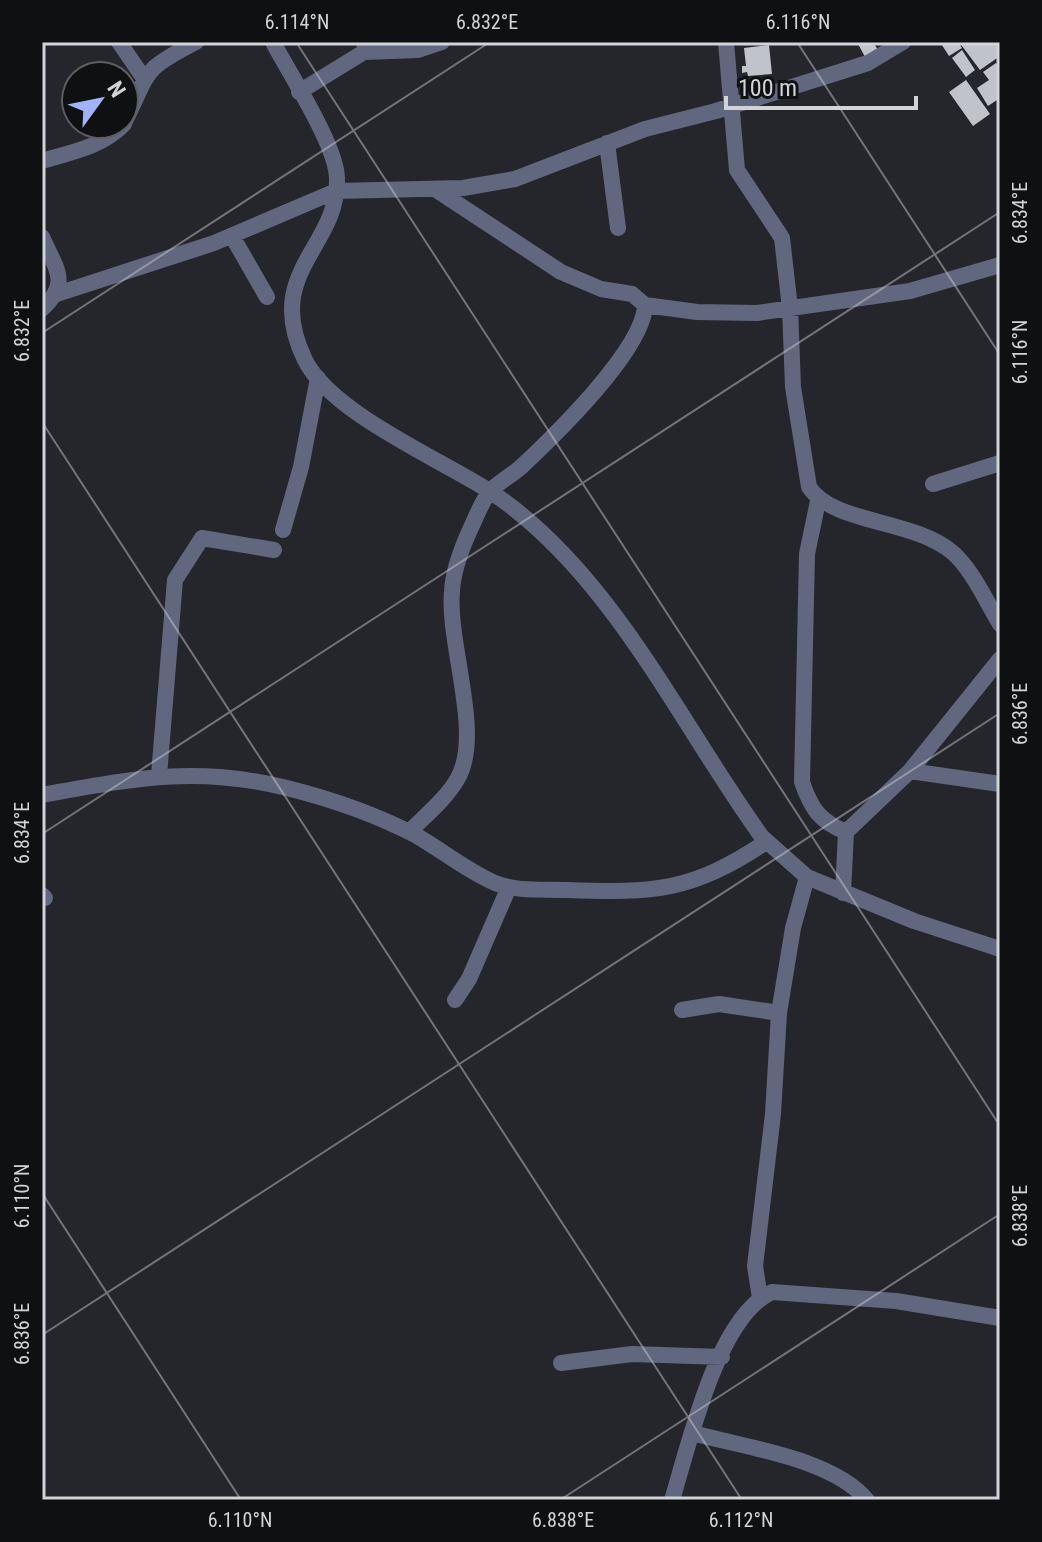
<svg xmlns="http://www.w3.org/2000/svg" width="1042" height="1542" viewBox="0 0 1042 1542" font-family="'Roboto Condensed',sans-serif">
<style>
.building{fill:#c1c3ca}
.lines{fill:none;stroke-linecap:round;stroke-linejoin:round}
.minor{stroke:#61677e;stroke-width:16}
.ticks{fill:none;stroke:#d2d3d7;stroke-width:2;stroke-opacity:0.45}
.neatline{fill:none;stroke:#d2d3d7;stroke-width:3}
.ticks-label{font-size:20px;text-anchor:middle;fill:#d2d3d7}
</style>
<rect width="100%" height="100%" fill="#25262c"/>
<path class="building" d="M857 42H873L878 50 865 57Z
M940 42H958L962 48 949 56Z
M959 42H1000V56L980 70Z
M769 45 772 74 748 76 747 72 742 73V66H746L744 48Z
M962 50 975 70 966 77 952 58Z
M996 63 1000 69V98L988 106 977 88 989 80 983 72Z
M966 80 990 114 973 126 949 92Z"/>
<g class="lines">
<path class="minor" d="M119 42 143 77
M273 42C290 75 336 144 337 178 339 248 262 272 305 360 331 413 442 460 491 492 611 572 679 722 762 837L807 877 914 921 1000 949
M726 42 737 170 782 238 790 308 793 387 809 487C833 524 913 519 952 552 972 569 986 601 1000 624
M364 52 418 50 442 42
M299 92 364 52 365 42
M124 123C151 70 140 71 196 42
M607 143 618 228
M42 161C72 152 102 147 124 124
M232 236 267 297
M42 237C56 269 71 282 42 309
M57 294 214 243 336 191 463 188 515 179 645 129 716 111 868 63 903 42
M645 305 697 312 757 313 910 291 1000 265
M933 484 1000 463
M818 501 807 554 802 782C811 808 819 821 846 832
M283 530 301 467 318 378
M910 771 1000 784
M159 775 175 580 202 538 274 550
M42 795C132 779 195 765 287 788 331 799 377 815 417 836 443 851 467 871 495 883 518 892 542 889 567 890 655 893 691 892 766 842
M409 832C425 816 447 798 458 778 483 733 447 643 452 591 453 571 461 550 469 532 475 520 480 505 488 494 495 484 511 476 521 467 554 436 644 349 645 305L632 294 601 289 561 272 435 189
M843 893 846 832 910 771 1000 659
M42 895 45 898
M455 1000 469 979 509 887
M682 1010 719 1004 779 1013
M760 1298 755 1266 773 1114 779 1013 793 928 807 877
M561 1363 632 1354 722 1357
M693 1433C746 1448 832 1458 867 1500
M672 1500C689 1445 717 1317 772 1292L896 1301 1000 1318"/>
</g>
<path class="ticks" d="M296 42 1000 1126M797 42 1000 355M42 333 490 42M42 422 742 1500M42 834 1000 212M42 1193 241 1500M42 1335 1000 713M560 1500 1000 1214"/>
<rect width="1042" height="1542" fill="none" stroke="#0f1012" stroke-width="88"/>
<g transform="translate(100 100) rotate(57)"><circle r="38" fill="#0f1012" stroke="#5d5e61" stroke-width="2"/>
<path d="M0-6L14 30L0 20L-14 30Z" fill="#a3b2fd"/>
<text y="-12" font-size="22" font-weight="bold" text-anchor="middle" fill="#d2d3d7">N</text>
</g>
<path d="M726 96v12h190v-12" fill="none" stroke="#d2d3d7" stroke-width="4"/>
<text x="738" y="96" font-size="24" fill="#d2d3d7" stroke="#0f1012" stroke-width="6" paint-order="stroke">100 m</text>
<rect x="44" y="44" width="954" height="1454" class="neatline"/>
<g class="ticks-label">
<text x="297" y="29">6.114°N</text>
<text x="487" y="29">6.832°E</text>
<text x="798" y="29">6.116°N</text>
<text transform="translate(1020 213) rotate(-90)" y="7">6.834°E</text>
<text transform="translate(22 331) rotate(-90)" y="7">6.832°E</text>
<text transform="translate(1020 352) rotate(-90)" y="7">6.116°N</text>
<text transform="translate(1020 714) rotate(-90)" y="7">6.836°E</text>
<text transform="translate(22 833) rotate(-90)" y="7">6.834°E</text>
<text transform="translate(22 1196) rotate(-90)" y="7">6.110°N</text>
<text transform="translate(1020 1216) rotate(-90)" y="7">6.838°E</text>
<text transform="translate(22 1334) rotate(-90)" y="7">6.836°E</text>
<text x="240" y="1527">6.110°N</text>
<text x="563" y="1527">6.838°E</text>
<text x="741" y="1527">6.112°N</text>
</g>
</svg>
